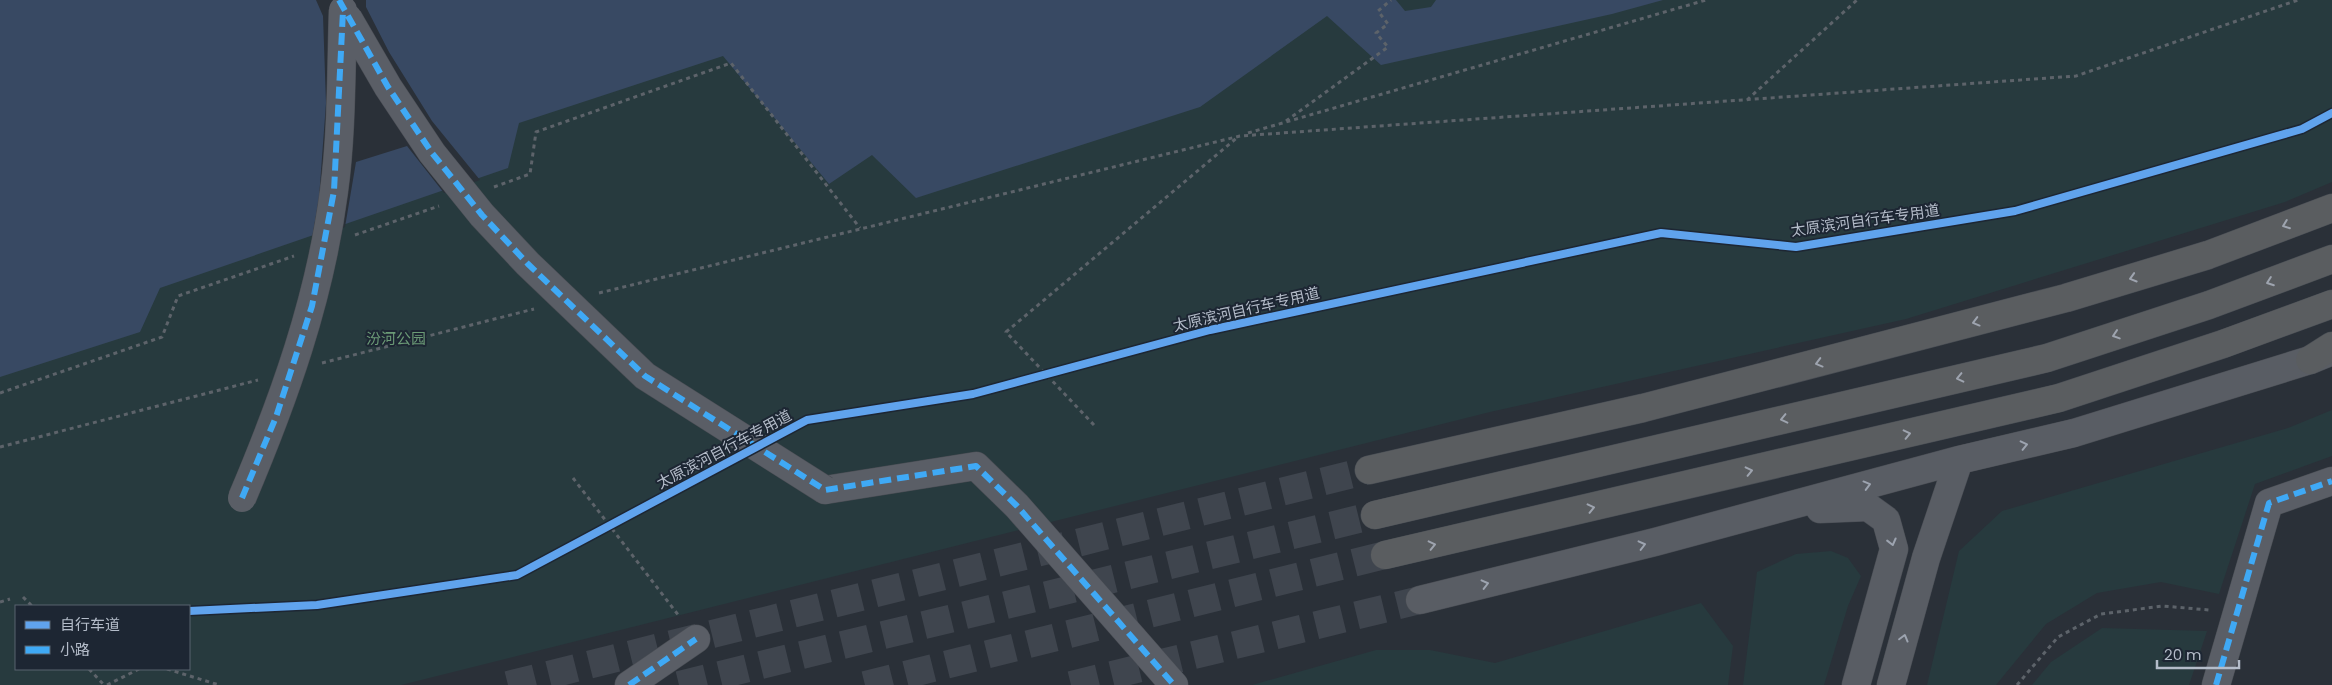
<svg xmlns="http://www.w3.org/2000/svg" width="2332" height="685" viewBox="0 0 2332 685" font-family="Poppins,'Noto Sans SC',sans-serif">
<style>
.green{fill:#273a3e;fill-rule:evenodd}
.water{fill:#384963}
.pier{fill:#2a3038}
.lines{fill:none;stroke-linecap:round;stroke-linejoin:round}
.secondary-tunnel{stroke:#3f454e;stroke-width:28;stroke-dasharray:28 14;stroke-linecap:butt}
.highway-tunnel{stroke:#3f454e;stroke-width:28;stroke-dasharray:28 14;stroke-linecap:butt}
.street-casing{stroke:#484c53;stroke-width:29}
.secondary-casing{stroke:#484c53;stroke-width:29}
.highway-casing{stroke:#474c53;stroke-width:29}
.path{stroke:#5d636a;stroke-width:3;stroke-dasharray:4 4;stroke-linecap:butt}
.street{stroke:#5a5e66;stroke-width:28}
.secondary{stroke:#595d64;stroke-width:28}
.highway{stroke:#5a5d60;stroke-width:28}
.street-bridge-casing{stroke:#484c53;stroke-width:29;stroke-linecap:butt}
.street-bridge{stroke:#5a5e66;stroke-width:28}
.quiet{stroke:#3fa9f5;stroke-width:6;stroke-dasharray:12 6;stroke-linecap:butt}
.cycleway-casing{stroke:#1d2633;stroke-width:11}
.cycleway{stroke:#60a3ed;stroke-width:8}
.oneway{stroke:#9ea4af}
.oneway2{stroke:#9da4b0}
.labels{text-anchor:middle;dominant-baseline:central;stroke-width:4;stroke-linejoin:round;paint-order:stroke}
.street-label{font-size:15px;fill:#b4bcc9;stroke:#1d2633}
.park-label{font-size:15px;fill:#6b9a76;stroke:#1d2633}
</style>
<rect width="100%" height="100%" fill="#2a3038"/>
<path class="green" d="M0 0H2332V182L2285 202 1906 319 1490 412 401 685H0ZM16 606H189V669H16Z
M2332 410V456L2255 484 2219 594 2161 582 2097 593 2046 624 1996 685H1927L1959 551 2002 511 2288 428Z
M1831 551 1848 558 1861 576 1848 606 1824 685H1743L1757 572 1796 554Z
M1701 603 1733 646 1728 685H1252L1376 650H1430L1495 663Z
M2102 628 2207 631 2189 685H2032L2051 662Z"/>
<path class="water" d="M0 0H1396L1405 11 1431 7 1436 0H1663L1612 14 1381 65 1327 16 1200 107 916 198 872 155 829 184 723 56 519 123 508 168 160 288 140 332 0 377Z"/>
<path class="pier" d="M316 0H366V7L389 52 432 121 480 180 444 193 407 146 356 162 345 227 312 238 319 198 326 103 323 16Z"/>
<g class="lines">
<path class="secondary-tunnel" d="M1071 685 1420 600"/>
<path class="highway-tunnel" d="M508 685 1369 470
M679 685 1375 515
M865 685 1385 555"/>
<defs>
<path id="street" d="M825 490 976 466 1017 506 1174 685
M629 685 696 639
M2216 685 2269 503 2332 481"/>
<path id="secondary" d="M1820 509 1868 507 1886 520 1894 549 1856 685
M1420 600 1655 542 1959 460 2074 433 2310 360 2332 351
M1891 685 1926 558 1959 460"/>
<path id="highway" d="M2310 360 2332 346
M1369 470 1643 408 2066 298 2208 255 2332 208
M1375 515 2047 358 2209 305 2332 259
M1385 555 2059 398 2223 344 2332 304"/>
</defs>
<use href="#street" class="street-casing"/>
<use href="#secondary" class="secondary-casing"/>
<use href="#highway" class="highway-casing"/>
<path class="path" d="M1747 100 1857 0
M1286 121 1388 47 1376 33 1388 24 1378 11 1391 0
M1248 133 1706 0
M494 187 530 174 536 132 731 63 860 228
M355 235 439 206
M599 293 1240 136 2076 76 2298 0
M322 363 534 309
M0 393 162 337 178 296 294 256
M1094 425 1006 332 1239 136
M0 447 258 380
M573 478 679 616
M23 597 32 606
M0 602 10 599
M89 669 104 685
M167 669 219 685
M107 685 139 669
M2017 685 2058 637 2101 614 2163 606 2209 610"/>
<use href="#street" class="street"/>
<use href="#secondary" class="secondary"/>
<use href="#highway" class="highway"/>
<defs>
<path id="street-bridge" d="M348 18 388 87 432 153 482 215 528 264 645 376 825 490
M242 498C284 399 320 299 334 191 342 132 341 70 343 10"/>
</defs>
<use href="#street-bridge" class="street-bridge-casing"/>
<use href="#street-bridge" class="street-bridge"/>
<path class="quiet" d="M339 0 388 87 432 153 482 215 528 264 645 376 825 490 976 466 1017 506 1174 685
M242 498 276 417 312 306 334 191 343 11
M629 685 696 639
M2216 685 2269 503 2332 481"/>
<defs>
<path id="cycleway" d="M189 611 317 605 517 575 807 420 973 394 1210 330 1661 233 1796 247 2015 211 2302 129 2332 113"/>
</defs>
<use href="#cycleway" class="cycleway-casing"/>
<use href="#cycleway" class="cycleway"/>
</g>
<defs><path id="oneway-chevron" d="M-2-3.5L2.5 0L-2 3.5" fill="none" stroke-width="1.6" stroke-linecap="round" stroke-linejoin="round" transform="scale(1.25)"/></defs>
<g class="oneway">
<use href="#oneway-chevron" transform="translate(2286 225) rotate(159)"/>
<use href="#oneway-chevron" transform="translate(2133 278) rotate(163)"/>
<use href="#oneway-chevron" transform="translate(2270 282) rotate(160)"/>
<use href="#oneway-chevron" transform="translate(1976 322) rotate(165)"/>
<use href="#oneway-chevron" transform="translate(2116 335) rotate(162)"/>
<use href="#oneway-chevron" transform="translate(1819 363) rotate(165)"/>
<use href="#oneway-chevron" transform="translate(1960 378) rotate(167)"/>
<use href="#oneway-chevron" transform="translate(1784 419) rotate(167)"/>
<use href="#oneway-chevron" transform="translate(1907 434) rotate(-13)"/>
<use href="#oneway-chevron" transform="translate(1749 471) rotate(-13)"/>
<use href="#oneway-chevron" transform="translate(1591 508) rotate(-13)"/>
<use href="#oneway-chevron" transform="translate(1432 545) rotate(-13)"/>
</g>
<g class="oneway2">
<use href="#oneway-chevron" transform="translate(2024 445) rotate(-13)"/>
<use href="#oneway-chevron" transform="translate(1867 485) rotate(-15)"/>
<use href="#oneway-chevron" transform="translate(1892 542) rotate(76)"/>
<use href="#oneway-chevron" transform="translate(1642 545) rotate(-14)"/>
<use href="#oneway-chevron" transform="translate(1485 584) rotate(-14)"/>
<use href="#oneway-chevron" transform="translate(1904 638) rotate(-75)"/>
</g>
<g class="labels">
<g class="street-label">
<text transform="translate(1865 220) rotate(-8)">太原滨河自行车专用道</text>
<text transform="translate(1246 309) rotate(-13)">太原滨河自行车专用道</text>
<text transform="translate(724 449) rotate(-28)">太原滨河自行车专用道</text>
</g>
<g class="park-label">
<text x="396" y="338">汾河公园</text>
</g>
</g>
<rect x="15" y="605" width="175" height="65" fill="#1d2633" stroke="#59626f"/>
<rect x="25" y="621" width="25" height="8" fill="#60a3ed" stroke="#59626f"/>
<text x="60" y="630" font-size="15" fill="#b4bcc9">自行车道</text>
<rect x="25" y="646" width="25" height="8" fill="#3fa9f5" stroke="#59626f"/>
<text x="60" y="655" font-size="15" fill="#b4bcc9">小路</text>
<path d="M2157 660v8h82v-8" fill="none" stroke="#b4bcc9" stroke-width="2.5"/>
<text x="2164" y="660" font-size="15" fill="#b4bcc9" stroke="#1d2633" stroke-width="4" paint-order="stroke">20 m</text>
</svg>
